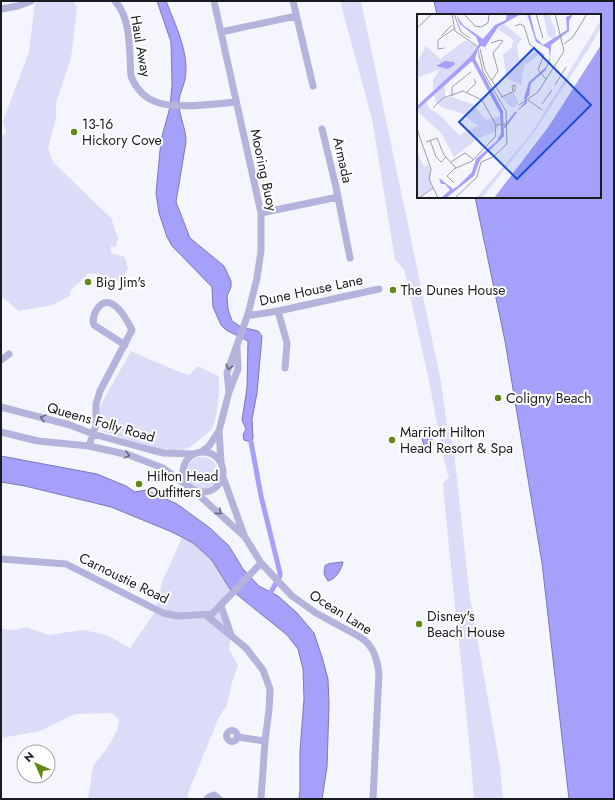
<svg xmlns="http://www.w3.org/2000/svg" width="615" height="800" viewBox="0 0 615 800" font-family="Jost,sans-serif">
<style>
.green{fill:#dcdcf9}
.water{fill:#a5a0f9;stroke:#7b78b8}
.lines{fill:none;stroke-linecap:round;stroke-linejoin:round}
.canal{stroke:#a5a0f9;stroke-width:5}
.minor{stroke:#b4b3dc;stroke-width:7}
.oneway{stroke:#67667e}
.poi-dot{fill:#628914;stroke:#fff;stroke-width:1.5}
.labels{text-anchor:middle;dominant-baseline:central;stroke-width:4;stroke-linejoin:round;paint-order:stroke}
.street-label{font-size:14px;fill:#1a1a21;stroke:#fff}
.poi-label{font-size:14px;fill:#1a1a21;stroke:#fff;text-anchor:start}
.inset-river{fill:none;stroke:#a5a0f9;stroke-width:2}
.inset-road{fill:none;stroke:#9d9da5;stroke-width:1}
.view{fill:#1d4ed8;fill-opacity:0.15;stroke:#1d4ed8;stroke-width:2}
.inset-edge{fill:none;stroke:#1a1a21;stroke-width:2}
</style>
<rect width="100%" height="100%" fill="#f5f5fd"/>
<path class="green" d="M39 1H73L77 7 71 58 56 103V118L48 148 53 162 95 203 111 218 118 238 116 247 111 246V253L125 257 128 269 118 282 100 274 89 273 70 291 71 295 53 305 19 311 1 296V135L6 133 3 121 29 52 35 3Z
M340 1H361L441 382 447 427 453 443 470 598 500 766 503 799H474C466 693 452 589 443 483L449 477 444 461 429 381 404 269 395 260 372 119Z
M131 351 172 369 189 375 198 366 219 377C219 393 219 410 213 426 212 430 206 434 203 437 198 441 189 449 182 450 161 453 122 438 102 431L99 423 100 406Z
M186 473a16 16 0 1 1 32 0a16 16 0 1 1-32 0Z
M182 538 193 543 211 559 232 590 222 601 232 628 229 650 238 665 232 682 227 705 219 717 188 793V799H88L93 766 108 747 117 730 119 720 112 713 75 714 40 731 1 738V629L15 630 27 627 48 635 83 630 107 635 130 648 155 612 162 582Z"/>
<path class="water" d="M157 1H166C175 24 190 54 185 79 183 89 178 96 179 106 180 118 186 129 186 142L176 202 190 238 224 266 231 281V287L227 296 228 309 232 321 241 327 258 331 262 336 257 393 252 419 253 438 251 442 244 440 243 435 246 429 242 420 247 388 248 341 226 330 221 325 213 307 212 287 172 246 167 237 159 213 156 193 161 140 170 107 172 85 171 42Z
M434 1H614V799H569L542 563 505 341 475 197H600V15H437Z
M429 427 433 444 424 446 421 434 418 438 411 433 414 428 420 432V429Z
M1 456 97 474 126 486 135 492 146 490 177 504 210 528 229 546 243 569 259 586 278 596 297 613 314 633 322 657 328 679 329 704 327 767 322 799H299L300 790V751L304 699 303 669 298 649 287 635 230 589 211 559 193 543 172 532 111 507 25 486 1 482Z
M341 562H343C342 569 335 580 328 581L324 574 325 566 328 564Z"/>
<g class="lines">
<path class="canal" d="M251 442 261 496 280 573V576L271 592"/>
<path class="minor" d="M115 1C132 19 129 53 131 76 136 89 146 99 159 103 178 109 217 104 236 102
M214 1 261 213V251L257 278 248 314 227 373 229 392
M293 1 313 86
M1 9 18 6 31 1
M221 32 296 16
M322 129 336 187 350 258
M261 213 338 197
M278 311 287 343 285 368
M248 314 252 315 278 311 379 289
M1 360 9 354
M1 407 70 425 93 434 151 450 164 453 194 454
M219 431 221 462
M1 432 38 441 89 446 129 455 163 468 189 487
M89 446 96 425V404L100 391 132 330C128 322 119 306 110 303 99 300 91 316 94 325L125 345
M201 452 209 446 219 431 229 392 238 369 237 348
M183 472a20 20 0 1 1 40 0a20 20 0 1 1-40 0Z
M222 474 244 535
M192 489 245 537 261 563 292 596 316 613 360 637C373 645 377 658 379 673L373 799
M1 559 66 564 163 613 177 616 212 614 261 563
M221 606 231 635
M206 615 246 648 263 670 270 689 269 710 265 741 261 799
M226.5 736a5.5 5.5 0 1 1 11 0a5.5 5.5 0 1 1-11 0Z
M237 737 265 741
M207 799 209 797 214 795 219 799"/>
</g>
<defs><path id="oneway-chevron" d="M-2-3.5L2.5 0L-2 3.5" fill="none" stroke-width="1.6" stroke-linecap="round" stroke-linejoin="round"/></defs>
<g class="oneway">
<use href="#oneway-chevron" transform="translate(229 367) rotate(105)"/>
<use href="#oneway-chevron" transform="translate(43 418) rotate(-165)"/>
<use href="#oneway-chevron" transform="translate(127 455) rotate(15)"/>
<use href="#oneway-chevron" transform="translate(219 512) rotate(41)"/>
</g>
<g class="poi-dot">
<circle cx="74" cy="132" r="4"/>
<circle cx="88" cy="282" r="4"/>
<circle cx="393" cy="290" r="4"/>
<circle cx="498" cy="398" r="4"/>
<circle cx="392" cy="440" r="4"/>
<circle cx="139" cy="484" r="4"/>
<circle cx="419" cy="624" r="4"/>
</g>
<g class="labels">
<g class="street-label">
<text transform="translate(141 46) rotate(80)">Haul Away</text>
<text transform="translate(343 160) rotate(77)">Armada</text>
<text transform="translate(264 170) rotate(78)">Mooring Buoy</text>
<text transform="translate(311 290) rotate(-12)">Dune House Lane</text>
<text transform="translate(101 422) rotate(16)">Queens Folly Road</text>
<text transform="translate(124 578) rotate(26)">Carnoustie Road</text>
<text transform="translate(341 612) rotate(32)">Ocean Lane</text>
</g>
<g class="poi-label">
<text x="82" y="124">13-16<tspan x="82" dy="16">Hickory Cove</tspan></text>
<text x="96" y="282">Big Jim's</text>
<text x="401" y="290">The Dunes House</text>
<text x="506" y="398">Coligny Beach</text>
<text x="400" y="432">Marriott Hilton<tspan x="400" dy="16">Head Resort &amp; Spa</tspan></text>
<text x="147" y="476">Hilton Head<tspan x="147" dy="16">Outfitters</tspan></text>
<text x="427" y="616">Disney's<tspan x="427" dy="16">Beach House</tspan></text>
</g>
</g>
<g transform="translate(417 14)">
<rect width="184" height="184" fill="#f5f5fd"/>
<path d="M126 0H132L139 18 137 25 131 22ZM184 6V13L172 34 118 117 65 184H59L114 120ZM87 10 105 25 100 31 102 45 105 46 120 37 124 39 107 52 104 71 90 64 86 41 95 33 96 26 81 15ZM49 26 59 32 54 42 16 77V66L23 55 0 64V49L9 32 23 45ZM28 70V84L35 83 55 90 69 106 84 102 83 110 77 118 60 125 37 143 24 119 0 97 9 87 12 94 25 103 42 121 61 112 44 99 27 94 19 89 17 81ZM96 78 102 89 97 93 92 92 86 83ZM0 139 7 152 12 151 15 174 1 184Z" fill="#dcdcf9"/>
<path d="M39 0 46 11 66 25 78 11 89 6 90 0H104L81 13 68 33 64 32 61 35 58 45 86 97 87 122 63 146 57 162 29 184H24L33 176 28 170H24L22 164 36 175 41 172 55 158 59 145 80 127 84 119 83 99 55 47 0 96V92L53 43 62 30 59 23 43 10ZM110 0H113L119 24 126 31 150 16 149 3 156 0 152 7V17L134 31 133 47 129 56 114 69 112 81 109 85 110 89 99 98 108 88 107 84 112 68 129 53 133 44 132 35 119 28ZM184 31V184H77L132 112ZM28 47 37 48 38 50 31 55 19 52Z" fill="#a5a0f9"/>
<path class="inset-river" d="M87 114 99 98"/>
<path class="inset-road" d="M35 0 38 17 60 32 66 58 89 97M37 0 44 18 53 24M47 0 58 12 64 13 71 9 72 0M119 0 126 24M98 12 103 10 107 12 113 31 127 41 121 56 129 65M0 14 15 0M24 22 35 11M74 29 83 26 86 27 76 39 81 57 75 66M147 30 156 23 170 0M27 34 21 35V26L38 14M63 35 68 56 86 84M138 71 149 53M50 78 59 69 57 65M35 82V73L54 58M84 83 98 77V71L95 72 96 77M111 86 125 96M125 90 135 76M102 91 121 78 147 37 138 0M16 94 26 84 46 77 65 86 79 111 89 110M0 115 14 155 12 165 21 184M13 126 19 143 24 148 29 143M9 128 20 124 27 141 39 154M34 148 48 139 57 146M37 169 30 162 37 155 55 147 78 123 79 110M2 184 16 174M38 184 60 163 64 148 76 143 90 130 89 97"/>
<path class="view" d="M117 34 174 91 100 165 42 108Z"/>
<rect width="184" height="184" class="inset-edge"/>
</g>
<rect width="615" height="800" fill="none" stroke="#1a1a21" stroke-width="4"/>
<g transform="translate(36 764) rotate(315)"><circle r="19" fill="#ffffff" stroke="#a3a3a6"/>
<path d="M0-3L7 15L0 10L-7 15Z" fill="#628914"/>
<text y="-6" font-size="11" font-weight="bold" text-anchor="middle" fill="#1a1a21">N</text>
</g>
</svg>
